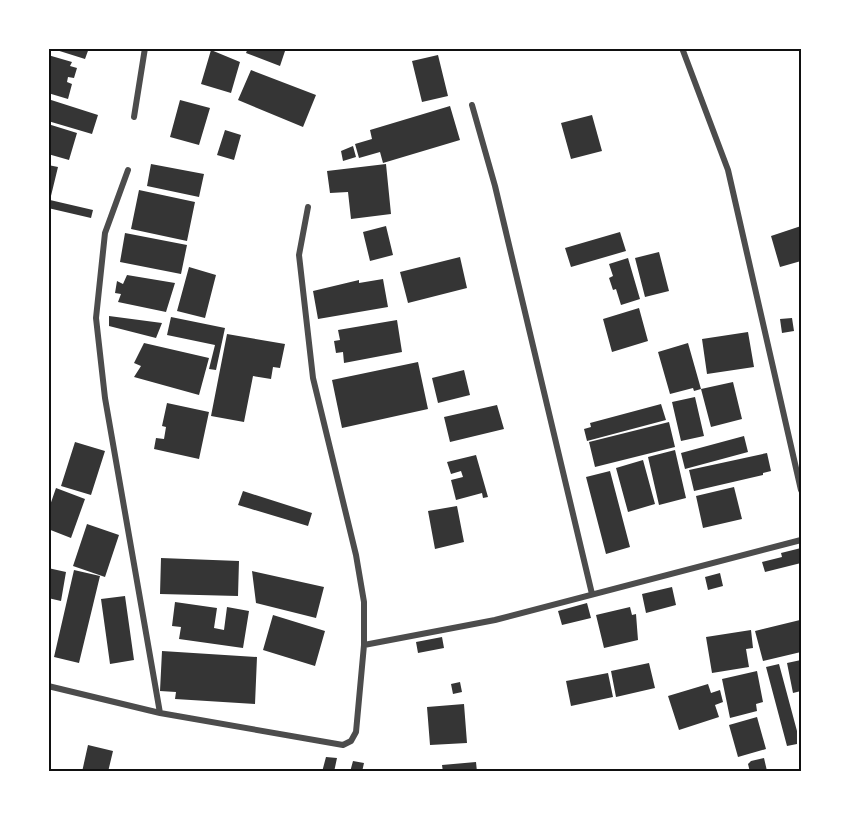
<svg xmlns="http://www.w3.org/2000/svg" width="849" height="820" viewBox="0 0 849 820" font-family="Inter,sans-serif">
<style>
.building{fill:#353535}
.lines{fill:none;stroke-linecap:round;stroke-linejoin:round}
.minor{stroke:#4c4c4c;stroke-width:6}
.neatline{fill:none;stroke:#111;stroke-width:2}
</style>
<rect width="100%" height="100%" fill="#fff"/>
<path class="building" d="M50 48H89L85 59Z
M248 48H286L280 66 246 53Z
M211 50 240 62 231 93 201 84Z
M48 55 72 62 70 66 77 68 74 78 68 77 67 82 72 84 68 99 48 93Z
M438 55 448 96 422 102 412 61Z
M251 70 316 95 303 127 238 100Z
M48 99 98 115 92 134 48 121Z
M180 100 210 108 199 145 170 137Z
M450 106 460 140 383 163 380 152 359 158 355 144 372 139 370 130Z
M592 115 602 151 571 159 561 123Z
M48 124 77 133 69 160 48 154Z
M225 130 241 135 234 160 217 155Z
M353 146 356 157 343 161 341 151Z
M151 164 204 174 199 197 147 186Z
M386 164 391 214 351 219 348 192 330 193 327 171Z
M48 165 58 167 50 200 93 210 91 218 48 208Z
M139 190 195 202 187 241 131 229Z
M386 226 393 255 370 261 363 232Z
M801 226V261L780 267 771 236Z
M620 232 626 251 571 267 565 248Z
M125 233 187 245 181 274 120 262Z
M659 252 669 291 645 297 635 258Z
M460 257 467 288 408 303 400 272Z
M628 258 640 299 621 305 616 289 613 290 609 278 613 276 609 264Z
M189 267 216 275 205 318 177 311Z
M127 275 175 283 166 312 118 302 121 294 115 293 117 281 123 284Z
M383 279 388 307 318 319 313 291 359 280V283Z
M639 308 648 341 612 352 603 319Z
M109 316 162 323 156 338 109 326Z
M171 317 225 328 216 370 209 369 215 345 167 335Z
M792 318 794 331 782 333 780 319Z
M397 320 402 352 344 363 343 352 336 353 334 341 340 340 338 330Z
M748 332 754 367 707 374 702 339Z
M227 334 285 344 280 368 273 367 271 379 253 376 244 422 211 416Z
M144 343 209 358 199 395 134 377 141 366 134 363Z
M688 343 701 389 694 391 693 388 670 394 658 352Z
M418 362 428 409 342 428 332 380Z
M464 370 470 395 438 403 432 378Z
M733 382 742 419 711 427 701 389Z
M695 397 704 436 681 441 672 402Z
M167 403 209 412 199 459 154 449 156 438 164 439 166 427 162 426Z
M661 404 666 420 587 441 584 429 591 427 590 423Z
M497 405 504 429 450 442 444 417Z
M669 422 675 447 595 467 589 442Z
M744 436 748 452 685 469 681 453Z
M75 442 105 451 91 495 61 486Z
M675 450 686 498 659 505 648 457Z
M767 453 771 471 763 473V475L694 491 689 470Z
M476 455 488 497 483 498 482 493 456 500 451 480 463 477 461 471 451 474 447 462Z
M643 460 655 504 628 512 616 468Z
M610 471 630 547 606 554 586 477Z
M734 487 742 519 703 528 696 496Z
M56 488 85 499 71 538 48 529V511Z
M243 491 312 513 308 526 238 505Z
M457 506 464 542 435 549 428 511Z
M87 524 119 535 105 577 73 566Z
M801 548V563L765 572 762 562 782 557 781 553Z
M161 558 239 561 238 596 160 594Z
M48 568 66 572 61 601 48 598Z
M74 570 100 576 79 663 54 657Z
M252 571 324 587 316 618 256 603Z
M720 573 723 586 708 590 705 577Z
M672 587 676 605 646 613 642 594Z
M125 596 134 660 110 664 101 599Z
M175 602 217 608 214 628 224 630 227 607 249 611 243 648 179 639 181 627 172 626Z
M587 603 591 618 562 625 558 611Z
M630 607 632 615 636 614 638 640 604 648 596 615Z
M273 615 325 631 315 666 263 650Z
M800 620 801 652 763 661 755 631Z
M751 630 753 648 746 649 749 667 712 673 706 637Z
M442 637 444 648 418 653 416 642Z
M162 651 257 657 255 704 175 699 176 692 160 691Z
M801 660V691L793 693 787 663Z
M649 663 655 688 616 697 611 671Z
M779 664 797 731V744L787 746 766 667Z
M757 671 763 702 756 704 757 711 730 718 722 679Z
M608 673 613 697 571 706 566 681Z
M460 682 462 692 453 694 451 684Z
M708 684 711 693 720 690 723 702 715 705 719 717 679 730 668 696Z
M464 704 467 743 430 745 427 707Z
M757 717 766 749 738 757 729 725Z
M88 745 113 751 108 772H82Z
M326 757 337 758 334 772H322Z
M764 758 767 771 750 772 748 764 751 761Z
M353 761 364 763 362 772H350Z
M476 762 477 772H443L442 765Z"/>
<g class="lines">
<path class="minor" d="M682 48 728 170 801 490
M472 105 495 186 592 594
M134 117 145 48
M128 170 105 233 96 318 105 398 160 713
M364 645 495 620 801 540
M48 686 160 713 343 745 351 741 356 732 364 645V602L356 555 313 378 299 255 308 207"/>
</g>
<rect width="849" height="820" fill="none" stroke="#ffffff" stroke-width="99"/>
<rect x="50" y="50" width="750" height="720" class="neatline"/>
</svg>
